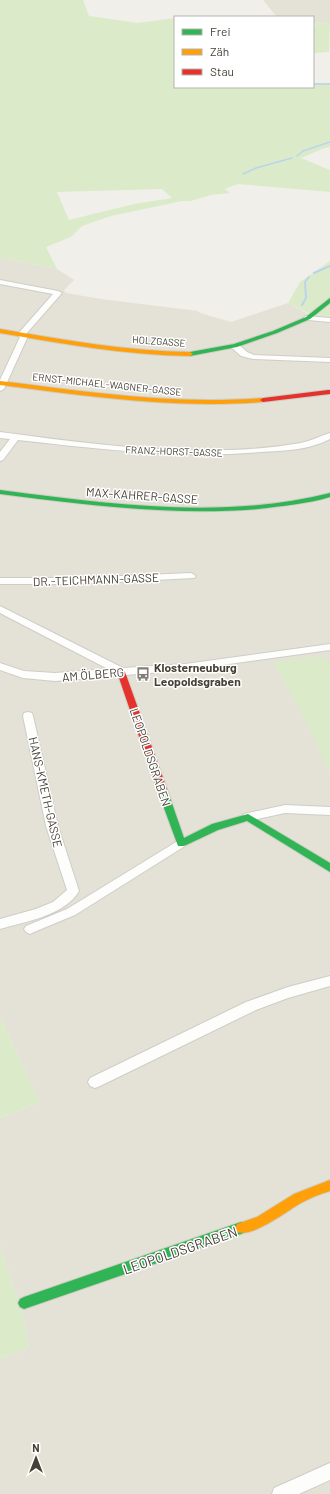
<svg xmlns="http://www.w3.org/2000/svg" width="330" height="1494" viewBox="0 0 330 1494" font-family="Barlow,sans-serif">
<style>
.residential{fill:#e4e1d7}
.green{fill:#dbebca;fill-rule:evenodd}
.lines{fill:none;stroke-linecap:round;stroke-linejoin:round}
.stream-far1{stroke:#bbd4ee;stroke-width:1.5}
.stream{stroke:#bbd4ee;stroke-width:2}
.street-casing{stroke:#cecdc7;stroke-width:2}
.fast-casing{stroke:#cfcdc1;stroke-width:2}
.slow-casing{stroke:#cfcdc1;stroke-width:2}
.jam-casing{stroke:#cfcdc1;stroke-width:2}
.street{fill:#fdfdfc;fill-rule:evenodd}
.fast{fill:#30b455;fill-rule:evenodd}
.slow{fill:#ff9f0a;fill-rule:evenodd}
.jam{fill:#e5322d;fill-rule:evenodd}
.labels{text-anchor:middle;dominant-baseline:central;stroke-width:3;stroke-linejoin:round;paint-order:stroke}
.far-street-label{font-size:10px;fill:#464136;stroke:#fff}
.street-label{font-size:12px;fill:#464136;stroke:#fff}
.poi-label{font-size:12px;font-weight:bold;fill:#464136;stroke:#fff;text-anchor:start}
.near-street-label{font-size:14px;fill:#464136;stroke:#fff}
</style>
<rect width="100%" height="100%" fill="#f0efea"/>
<path class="residential" d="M263 0H330V24L313 22V17H277Z
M0 258 57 269 74 280 64 290 66 293 101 299 198 311 200 313 231 322 288 303 319 320 330 321V1494H0V1359L29 1348 22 1312 0 1246V1118L40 1102 0 1017Z"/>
<path class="green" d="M0 0H83L89 16 138 23 175 18V87H313V83H330V147L322 149 301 158 330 170V192L238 184 225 189 230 193 211 195 191 201H182L111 216 82 226 71 237 46 247 57 269 0 258ZM162 189 172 198 134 204 69 220 57 192Z
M313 22 330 24 329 52 313 53V26H316Z
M330 261V319L318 318 288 303 300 282Z
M314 656 327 659 330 665V774L307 723 273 662Z
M0 1017 40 1102 0 1118Z
M0 1246 22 1312 29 1348 0 1359Z"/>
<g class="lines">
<path class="stream-far1" d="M313 84H330
M297 156 303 151 330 142
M243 174 256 168 292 158"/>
<path class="stream" d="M314 273 330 266
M302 305 306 298 305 282 309 277"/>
<defs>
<path id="street" d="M0 280 58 291 62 293 26 334 28 336 4 389 0 391V380L20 337 17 335 53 294 0 284Z
M305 316 330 318V322L308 320 304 318Z
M232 344H238L247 352 254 355 330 358V362L253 359 241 356 232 348Z
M0 432C99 445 202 460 301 443 311 441 320 436 330 433V439C309 450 284 451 261 452 180 459 99 449 18 440L3 460 0 461V452L10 439 0 438Z
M191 573 196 576 194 578 74 584H0V578H74Z
M0 606 123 668 185 664 330 644V650L185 670 55 681 23 678 0 670V663L24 671 55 673 108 669 0 613Z
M28 712 32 713 33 716 58 826 79 891C66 915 24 922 0 929V919L36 909 53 902 67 890 46 826 23 716 24 713Z
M285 805 330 807V815L285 813 248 821 244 820 242 817 244 814 248 813Z
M181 839 185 840 187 843 185 846 75 915 34 932 30 934 26 932 24 929 26 926 67 909Z
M330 976V986L288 998 256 1010 100 1086 95 1088 90 1086 88 1082 90 1078 246 1002 288 987Z
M330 1463V1480L299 1494H272L274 1488Z"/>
<path id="fast" d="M330 298V303L310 319 277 333 237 347 190 356 187 354 190 352 234 344 273 331 306 317Z
M0 490C108 504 223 520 330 493V497C307 504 282 506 258 509 172 516 86 505 0 494Z
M162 786 165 787 167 789 184 838 212 824 248 814 330 863V872L247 821 218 830 184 846H178L157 789 159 787Z
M241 1222 245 1224 247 1228 245 1232 241 1234 24 1309 20 1307 18 1303 20 1299 24 1297Z"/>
<path id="slow" d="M0 329C63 340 126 351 190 352L193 354 190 356C126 355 63 344 0 333Z
M0 381C90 392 172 405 263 398L266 400 263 402C172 409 90 396 0 385Z
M330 1180V1191C320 1194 310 1198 301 1203 287 1211 252 1238 237 1232L235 1228 237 1224 257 1217 294 1194Z"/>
<path id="jam" d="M328 390H330V394L263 402 260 400 263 398Z
M121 669 125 672 167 789 165 791H159L157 789 117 672Z"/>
</defs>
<use href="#street" class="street-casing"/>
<use href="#fast" class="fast-casing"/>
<use href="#slow" class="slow-casing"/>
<use href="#jam" class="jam-casing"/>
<use href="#street" class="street"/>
<use href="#fast" class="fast"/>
<use href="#slow" class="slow"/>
<use href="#jam" class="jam"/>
</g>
<defs>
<symbol id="bus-bare" viewBox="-9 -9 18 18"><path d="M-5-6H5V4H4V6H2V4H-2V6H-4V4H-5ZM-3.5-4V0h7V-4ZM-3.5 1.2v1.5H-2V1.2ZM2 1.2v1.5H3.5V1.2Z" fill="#827e75" stroke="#fff" stroke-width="2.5" paint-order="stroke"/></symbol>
</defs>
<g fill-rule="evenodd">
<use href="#bus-bare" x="133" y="664" width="20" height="20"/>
</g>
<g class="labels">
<g class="far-street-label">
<text transform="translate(159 341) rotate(4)">HOLZGASSE</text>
<text transform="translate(107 384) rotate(6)">ERNST-MICHAEL-WAGNER-GASSE</text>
<text transform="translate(174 451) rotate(2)">FRANZ-HORST-GASSE</text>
</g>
<g class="street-label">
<text transform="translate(142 495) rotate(4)">MAX-KAHRER-GASSE</text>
<text transform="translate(96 579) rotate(-2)">DR.-TEICHMANN-GASSE</text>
<text transform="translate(93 674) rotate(-5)">AM ÖLBERG</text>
<text transform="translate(151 757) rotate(71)">LEOPOLDSGRABEN</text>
<text transform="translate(46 792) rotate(77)">HANS-KMETH-GASSE</text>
</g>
<g class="poi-label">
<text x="154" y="667">Klosterneuburg<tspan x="154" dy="14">Leopoldsgraben</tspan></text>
</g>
<g class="near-street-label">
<text transform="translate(180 1250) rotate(-19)">LEOPOLDSGRABEN</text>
</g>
</g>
<rect x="174" y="16" width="140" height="72" fill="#ffffff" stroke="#b5b3af"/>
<rect x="182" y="29" width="20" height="6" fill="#30b455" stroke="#b5b3af"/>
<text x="210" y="36" font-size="12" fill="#464136">Frei</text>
<rect x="182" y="49" width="20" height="6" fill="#ff9f0a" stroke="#b5b3af"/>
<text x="210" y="56" font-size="12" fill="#464136">Zäh</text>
<rect x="182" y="69" width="20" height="6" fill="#e5322d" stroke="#b5b3af"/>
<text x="210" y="76" font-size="12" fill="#464136">Stau</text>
<g transform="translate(36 1458)" stroke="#ffffff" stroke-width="3" paint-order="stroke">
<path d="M0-3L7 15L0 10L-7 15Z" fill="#464136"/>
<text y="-6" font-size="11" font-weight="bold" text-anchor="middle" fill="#464136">N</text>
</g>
</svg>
